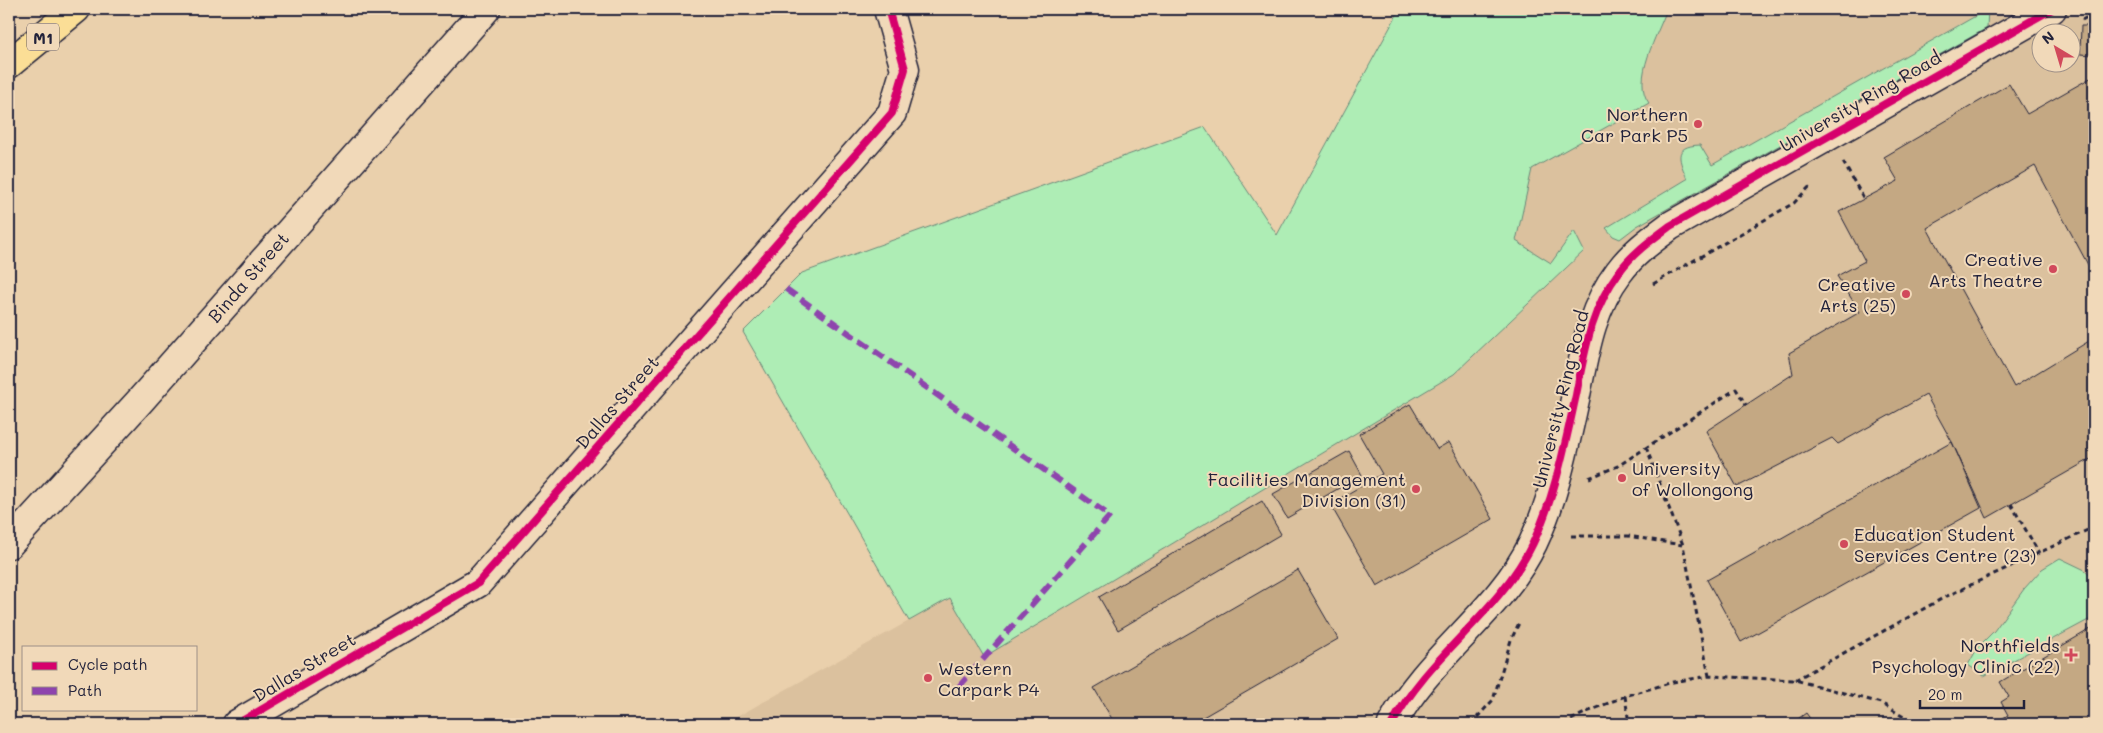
<svg xmlns="http://www.w3.org/2000/svg" width="2103" height="733" viewBox="0 0 2103 733" font-family="Mali,sans-serif">
<style>
.built{fill:#dbc19e;fill-rule:evenodd}
.green{fill:#aeedb5;stroke:#688878}
.building{fill:#c4a883;stroke:#22223b}
.lines{fill:none;stroke-linecap:round;stroke-linejoin:round}
.minor-casing{stroke:#22223b;stroke-width:31}
.motorway-casing{stroke:#22223b;stroke-width:31}
.path{stroke:#22223b;stroke-width:3;stroke-dasharray:5 4;stroke-linecap:butt}
.minor{stroke:#f1d9b9;stroke-width:28}
.motorway{stroke:#fbde96;stroke-width:28}
.quiet{stroke:#8e44ad;stroke-width:6;stroke-dasharray:12 6;stroke-linecap:butt}
.cycleway-casing{stroke:#f1d9b9;stroke-width:11}
.cycleway{stroke:#d6006c;stroke-width:8}
.poi-dot{fill:#d1495b;stroke:#f1d9b9;stroke-width:2}
.labels{text-anchor:middle;dominant-baseline:central;stroke-width:4;stroke-linejoin:round;paint-order:stroke}
.shield{fill:#f1d9b9;stroke:#605961;stroke-width:1}
.shield-label{font-size:16px;font-weight:bold;fill:#22223b}
.street-label{font-size:18px;fill:#22223b;stroke:#f1d9b9}
.poi-label{font-size:18px;fill:#22223b;stroke:#f1d9b9;text-anchor:end}
</style>
<rect width="100%" height="100%" fill="#ead0ac"/>
<filter id="ink" filterUnits="userSpaceOnUse"><feTurbulence type="fractalNoise" baseFrequency=".02" numOctaves="2"/><feDisplacementMap in="SourceGraphic" scale="10" xChannelSelector="R" yChannelSelector="G"/><feConvolveMatrix kernelMatrix="1 2 1 2 8 2 1 2 1" color-interpolation-filters="sRGB"/></filter>
<g filter="url(#ink)">
<path class="built" d="M1400 9H2094V724H724L950 598 1348 358ZM2040 32H2070V62H2040Z"/>
<path class="green" d="M1400 9H1667C1658 34 1631 80 1649 103L1532 169 1516 241 1551 263 1574 231 1584 251 1454 374 984 657 950 598 909 621 743 332 802 273 1205 127 1277 235Z
M1988 9 1987 28 1637 226 1620 239 1613 236 1606 228 1687 179C1680 161 1671 146 1700 145L1712 165Z
M2060 558 2085 570 2094 578V617L1984 676 1968 665 1978 647 1994 631 2024 589 2042 569Z"/>
<path class="building" d="M2081 26H2094V55L2080 54Z
M2094 76V276L2035 166 1927 228 2014 387 2094 338V457L1987 518 1952 442 1926 395 1838 444 1832 438 1737 487 1706 431 1793 374 1789 353 1860 312 1837 276 1865 261 1839 212 1898 181 1884 157 2009 84 2027 114Z
M1410 404 1437 449 1449 442 1493 519 1377 586 1330 504 1382 474 1359 434Z
M1952 442 1981 508 1741 642 1707 580Z
M1349 451 1362 475 1287 518 1273 494Z
M1262 501 1281 534 1118 630 1099 597Z
M1298 570 1338 639 1191 724H1115L1094 688Z
M2094 627V724H1993L2008 715 2001 702 2009 697 2000 682Z
M1806 713 1814 724H1791Z"/>
<g class="lines">
<defs>
<path id="minor" d="M9 544 139 402 486 9
M237 724 478 583 892 113 905 69 888 9
M1392 724C1429 655 1499 613 1533 543 1555 496 1565 445 1576 395 1585 350 1591 309 1619 272 1633 253 1651 240 1670 226L2052 9"/>
<path id="motorway" d="M9 64 76 9"/>
</defs>
<use href="#minor" class="minor-casing"/>
<use href="#motorway" class="motorway-casing"/>
<path class="path" d="M2082 20 2094 13
M1843 162 1864 199
M1653 284 1794 203 1812 184
M1646 447 1683 545 1709 676
M1589 478 1618 466 1736 389 1746 405
M2011 504 2039 553
M1571 536H1628L1682 545
M1795 680 1945 597 2094 527
M1625 696 1629 724
M1471 724 1493 700 1511 640 1519 623
M1563 724 1587 712 1625 696 1673 682 1709 676 1795 680 1881 703 1915 724"/>
<use href="#minor" class="minor"/>
<use href="#motorway" class="motorway"/>
<path class="quiet" d="M786 289 1110 516 956 690"/>
<defs>
<path id="cycleway" d="M237 724 478 583 892 113 905 69 888 9
M1392 724C1429 655 1499 613 1533 543 1555 496 1565 445 1576 395 1585 350 1591 309 1619 272 1633 253 1651 240 1670 226L2052 9"/>
</defs>
<use href="#cycleway" class="cycleway-casing"/>
<use href="#cycleway" class="cycleway"/>
</g>
</g>
<g class="poi-dot">
<circle cx="1698" cy="124" r="5"/>
<circle cx="2053" cy="269" r="5"/>
<circle cx="1906" cy="294" r="5"/>
<circle cx="1622" cy="478" r="5"/>
<circle cx="1416" cy="489" r="5"/>
<circle cx="1844" cy="544" r="5"/>
<path d="M2068.5 647.5h5v5h5v5h-5v5h-5v-5h-5v-5h5z"/>
<circle cx="928" cy="678" r="5"/>
</g>
<g class="labels">
<rect class="shield" x="27" y="23.5" width="32" height="27" rx="4"/>
<g class="shield-label">
<text x="43" y="37">M1</text>
</g>
<g class="street-label">
<text transform="translate(1860 101) rotate(-30)">University Ring Road</text>
<text transform="translate(248 277) rotate(-49)">Binda Street</text>
<text transform="translate(1560 399) rotate(-76)">University Ring Road</text>
<text transform="translate(617 402) rotate(-49)">Dallas Street</text>
<text transform="translate(304 667) rotate(-31)">Dallas Street</text>
</g>
<g class="poi-label">
<text x="1688" y="114">Northern<tspan x="1688" dy="21">Car Park P5</tspan></text>
<text x="2043" y="259">Creative<tspan x="2043" dy="21">Arts Theatre</tspan></text>
<text x="1896" y="284">Creative<tspan x="1896" dy="21">Arts (25)</tspan></text>
<text x="1632" y="468" text-anchor="start">University<tspan x="1632" dy="21">of Wollongong</tspan></text>
<text x="1406" y="479">Facilities Management<tspan x="1406" dy="21">Division (31)</tspan></text>
<text x="1854" y="534" text-anchor="start">Education Student<tspan x="1854" dy="21">Services Centre (23)</tspan></text>
<text x="2060" y="645">Northfields<tspan x="2060" dy="21">Psychology Clinic (22)</tspan></text>
<text x="938" y="668" text-anchor="start">Western<tspan x="938" dy="21">Carpark P4</tspan></text>
</g>
</g>
<rect width="2103" height="733" fill="none" stroke="#f1d9b9" stroke-width="30"/>
<rect x="15" y="15" width="2073" height="703" fill="none" stroke="#22223b" stroke-width="2" filter="url(#ink)"/>
<rect x="22" y="646" width="175" height="65" fill="#f1d9b9" stroke="#9e9087"/>
<rect x="32" y="662" width="25" height="8" fill="#d6006c" stroke="#9e9087"/>
<text x="68" y="670" font-size="15" fill="#22223b">Cycle path</text>
<rect x="32" y="687" width="25" height="8" fill="#8e44ad" stroke="#9e9087"/>
<text x="68" y="696" font-size="15" fill="#22223b">Path</text>
<g transform="translate(2056 48) rotate(322)"><circle r="24" fill="#f1d9b9" stroke="#9e9087"/>
<path d="M0-4L9 19L0 12L-9 19Z" fill="#d1495b"/>
<text y="-8" font-size="14" font-weight="bold" text-anchor="middle" fill="#22223b">N</text>
</g>
<path d="M1920 700v8h104v-8" fill="none" stroke="#22223b" stroke-width="2.5"/>
<text x="1928" y="700" font-size="15" fill="#22223b" stroke="#f1d9b9" stroke-width="4" paint-order="stroke">20 m</text>
</svg>
